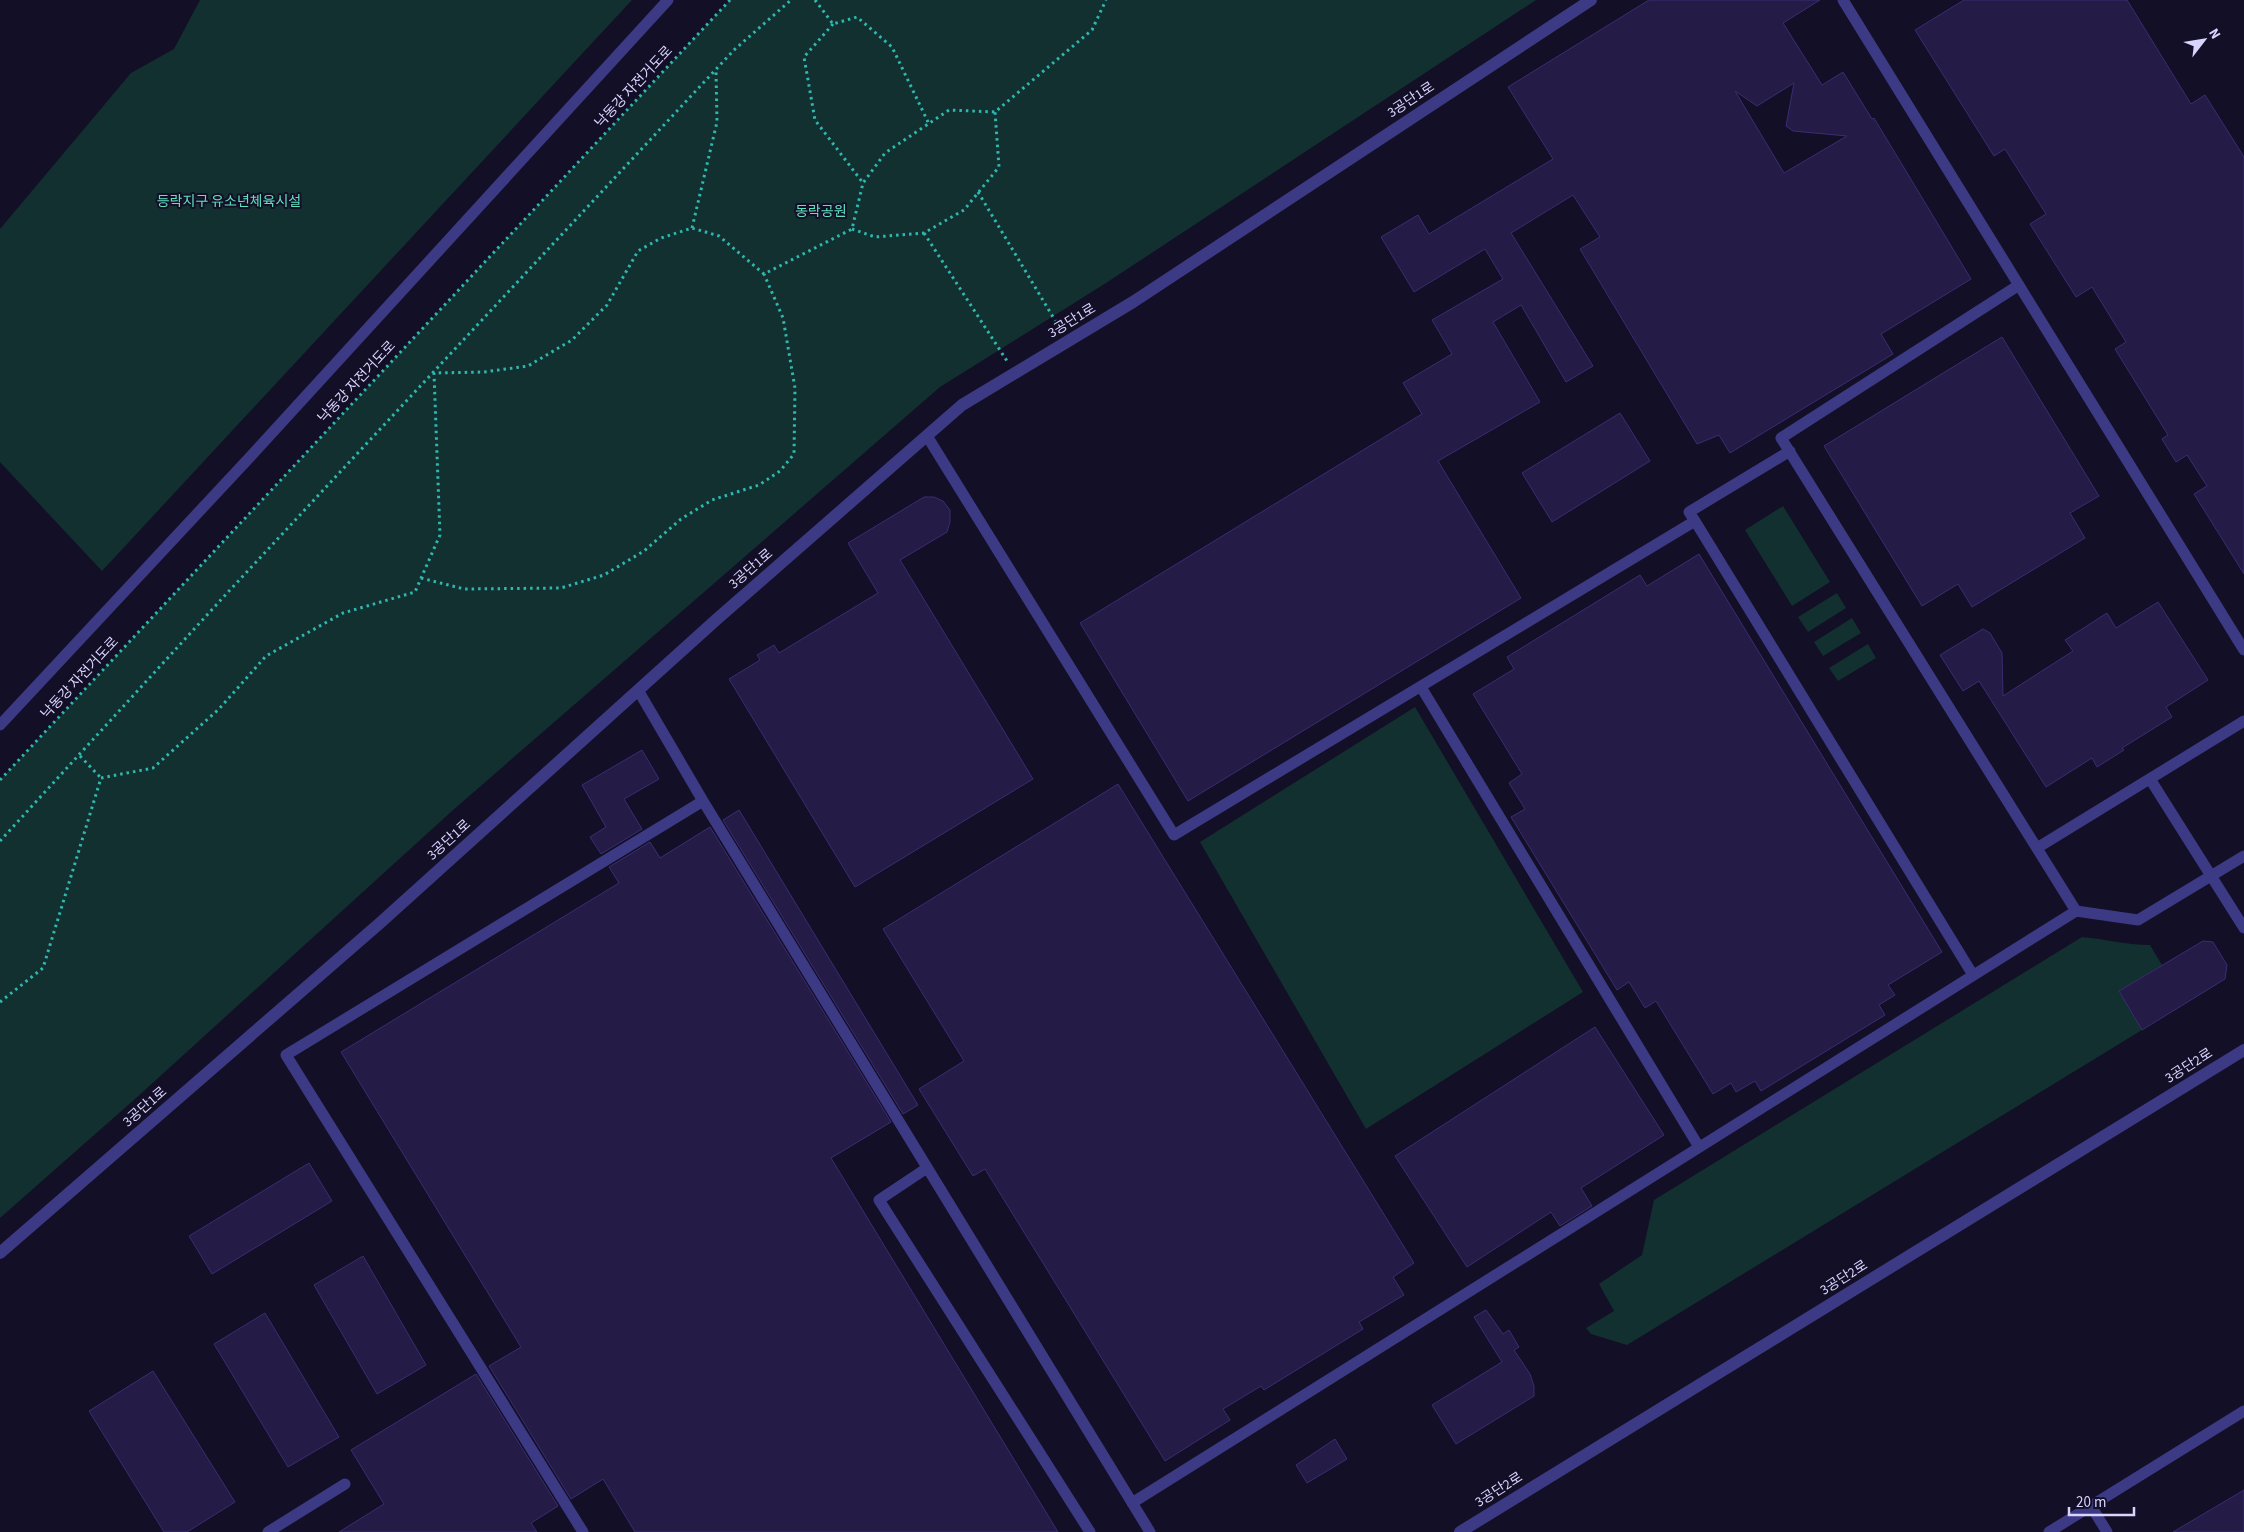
<svg xmlns="http://www.w3.org/2000/svg" width="2244" height="1532" viewBox="0 0 2244 1532" font-family="'Source Sans 3','Noto Sans KR',sans-serif">
<style>
.green{fill:#12302f}
.building{fill:#241b47;stroke:#3b2d73;fill-rule:evenodd}
.lines{fill:none;stroke-linecap:round;stroke-linejoin:round}
.path{stroke:#2fb8b0;stroke-width:3;stroke-dasharray:2.5 4;stroke-linecap:butt}
.service{stroke:#3d3a85;stroke-width:11}
.tertiary{stroke:#3d3a85;stroke-width:12}
.labels{text-anchor:middle;dominant-baseline:central;stroke-width:4;stroke-linejoin:round;paint-order:stroke}
.street-label{font-size:14px;fill:#d9d4ff;stroke:#130f26}
.park-label{font-size:14px;fill:#5fe0c0;stroke:#130f26}
</style>
<rect width="100%" height="100%" fill="#130f26"/>
<path class="green" d="M200 0H632L102 571 0 462V229L131 73 174 49Z
M730 0H1536L1106 283 940 387 452 811 135 1099 0 1218V780Z
M1783 506 1830 582 1792 606 1745 530Z
M1837 593 1846 608 1808 632 1798 617Z
M1852 618 1861 633 1823 656 1814 642Z
M1868 644 1876 658 1838 681 1829 668Z
M1415 707 1583 992 1366 1129 1200 842Z
M2082 937C2105 939 2126 945 2150 945L2162 965 2119 991 2142 1030 1627 1345 1591 1334 1586 1328 1614 1311 1599 1284 1642 1255 1654 1200Z"/>
<path class="building" d="M1649 0H1820L1783 23 1822 85 1843 72 1872 119 1874 118 1971 279 1881 334 1893 354 1730 453 1719 435 1697 444 1580 249 1600 237 1573 195 1511 233 1593 366 1566 382 1521 305 1493 322 1540 402 1438 461 1521 598 1188 801 1080 623 1422 414 1403 383 1452 354 1432 320 1503 279 1485 249 1414 292 1381 237 1418 215 1429 234 1553 159 1508 87ZM1794 83 1786 126 1793 131 1847 136 1784 173 1735 91 1757 106Z
M1964 0H2127L2191 104 2205 95 2244 157V574L2194 494 2207 486 2187 455 2176 462 2162 439 2168 435 2115 349 2126 342 2092 287 2076 297 2030 224 2046 214 2005 149 1994 156 1915 30Z
M2002 337 2099 496 2070 513 2085 538 1972 607 1958 584 1922 606 1824 446Z
M1620 413 1650 461 1552 522 1522 473Z
M924 497H934L943 501 950 510V522L947 532 900 560 1033 779 855 887 729 679 760 660 757 655 774 645 779 653 878 593 848 543Z
M1699 554 1942 952 1888 985 1895 995 1879 1005 1885 1015 1761 1091 1755 1081 1736 1092 1731 1083 1713 1094 1656 1001 1645 1008 1629 982 1617 990 1511 817 1525 809 1509 783 1522 774 1473 694 1514 669 1507 657 1640 575 1647 586Z
M2158 602 2208 680 2166 707 2172 717 2122 748 2124 750 2097 767 2092 758 2046 787 1979 681 1963 691 1940 655 1983 629 1990 633 2002 653 2003 696 2073 651 2065 640 2107 613 2116 628Z
M642 750 659 779 624 799 642 829 601 854 590 837 606 827 582 785Z
M1118 784 1414 1263 1393 1277 1404 1295 1359 1322 1363 1329 1264 1390 1261 1386 1223 1409 1230 1420 1165 1461 985 1169 973 1176 919 1089 964 1061 883 929Z
M739 810 918 1105 903 1114 723 820Z
M710 827 891 1122 831 1158 1058 1532H635L603 1479 571 1499 489 1366 521 1347 341 1052 619 883 609 867 650 842 660 858Z
M2203 941 2213 942 2227 965 2225 979 2142 1030 2119 991Z
M1595 1027 1664 1135 1581 1188 1592 1206 1560 1226 1551 1212 1467 1267 1395 1156Z
M309 1163 332 1201 212 1274 189 1236Z
M363 1256 426 1365 377 1394 314 1285Z
M1486 1310 1503 1334 1509 1330 1519 1347 1514 1350 1530 1374 1534 1386V1396L1456 1444 1432 1405 1502 1362 1474 1317Z
M265 1313 339 1437 288 1467 214 1344Z
M153 1371 235 1502 187 1532H164L89 1411Z
M476 1374 558 1506 531 1523 537 1532H339L384 1504 351 1450Z
M1335 1439 1347 1459 1307 1483 1296 1465Z
M2244 1490V1532H2173Z"/>
<g class="lines">
<path class="path" d="M815 0 833 24 857 17 892 47 929 124
M833 24 804 57 815 120 863 183
M978 192 1059 327
M692 228 717 122 716 70
M852 229 875 237 924 233 964 210 999 167 995 112
M924 233 1007 361
M421 578 464 589 561 588 604 575 644 551 681 519 712 500 759 485 780 471 794 454 795 388 783 318 764 274
M80 756 101 778
M0 780 730 0
M0 841 229 591 734 50 791 0
M0 1002 43 968 101 778 153 768 219 709 266 656 343 613 415 592 440 535 434 373 484 372 528 366 572 340 607 305 638 251 661 238 692 228 719 236 764 274 852 229 863 183 885 153 949 110 995 112 1092 30 1106 0"/>
<path class="service" d="M1843 0 2244 650
M2019 285 1781 438 2076 911
M927 436 1174 835 1695 521 1689 512 1790 451
M1695 521 1973 975
M1421 687 1699 1147
M638 690 703 801 1150 1532
M0 725 250 457 668 0
M2150 779 2244 928
M2037 848 2244 721
M927 1168 879 1200 1090 1532
M1132 1503 2076 911 2138 920 2244 856
M2091 1506 2107 1532
M268 1532 345 1484
M583 1532 286 1055 703 801
M2049 1532 2244 1411"/>
<path class="tertiary" d="M0 1253 380 923 717 619 962 405 1133 302 1591 0
M1460 1532 2244 1050"/>
</g>
<g class="labels">
<g class="street-label">
<text transform="translate(634 87) rotate(-47)">낙동강 자전거도로</text>
<text transform="translate(1411 100) rotate(-33)">3공단1로</text>
<text transform="translate(1072 321) rotate(-31)">3공단1로</text>
<text transform="translate(357 382) rotate(-47)">낙동강 자전거도로</text>
<text transform="translate(751 569) rotate(-41)">3공단1로</text>
<text transform="translate(80 678) rotate(-47)">낙동강 자전거도로</text>
<text transform="translate(449 840) rotate(-42)">3공단1로</text>
<text transform="translate(2189 1066) rotate(-32)">3공단2로</text>
<text transform="translate(145 1107) rotate(-41)">3공단1로</text>
<text transform="translate(1844 1278) rotate(-32)">3공단2로</text>
<text transform="translate(1499 1490) rotate(-32)">3공단2로</text>
</g>
<g class="park-label">
<text x="229" y="202">등락지구 유소년체육시설</text>
<text x="821" y="212">동락공원</text>
</g>
</g>
<g transform="translate(2204 40) rotate(59)" stroke="#130f26" stroke-width="4" paint-order="stroke">
<path d="M0-4L9 19L0 12L-9 19Z" fill="#d9d4ff"/>
<text y="-8" font-size="14" font-weight="bold" text-anchor="middle" fill="#d9d4ff">N</text>
</g>
<path d="M2069 1507v8h65v-8" fill="none" stroke="#d9d4ff" stroke-width="2.5"/>
<text x="2076" y="1507" font-size="15" fill="#d9d4ff" stroke="#130f26" stroke-width="4" paint-order="stroke">20 m</text>
</svg>
